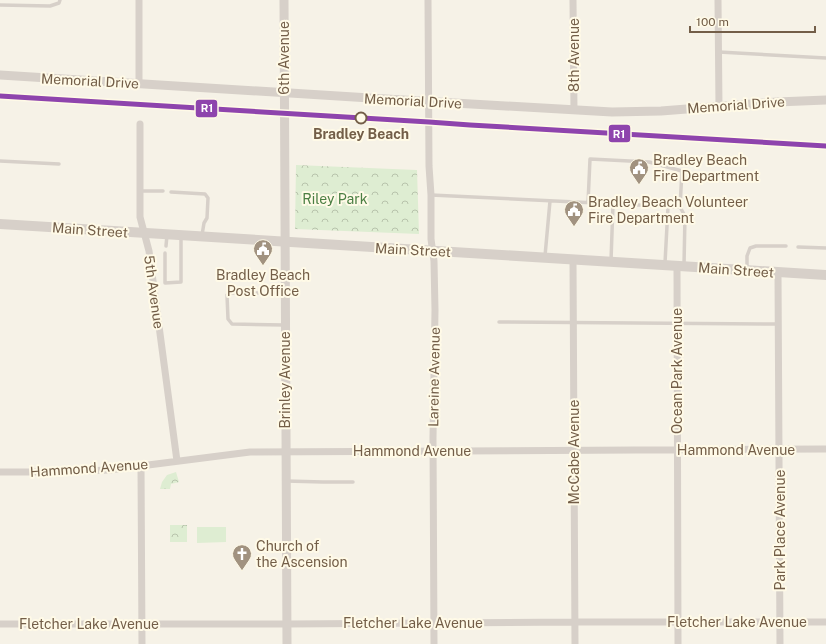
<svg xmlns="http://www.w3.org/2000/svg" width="826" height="644" viewBox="0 0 826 644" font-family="'Public Sans',sans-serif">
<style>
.park{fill:url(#park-crowns)}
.pitch{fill:#deedd2}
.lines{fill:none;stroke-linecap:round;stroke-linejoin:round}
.service{stroke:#d7d0c9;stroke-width:3.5}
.minor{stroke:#d7d0c9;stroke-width:7}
.tertiary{stroke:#d7d0c9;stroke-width:9}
.secondary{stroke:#d7d0c9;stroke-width:10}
.rail-1-casing{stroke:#fffae7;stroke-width:8}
.rail-1{stroke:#8e44ad;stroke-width:5}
.stop-dot{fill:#fffae7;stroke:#735e48;stroke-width:2}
.labels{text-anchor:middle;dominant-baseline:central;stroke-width:4;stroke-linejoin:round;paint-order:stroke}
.street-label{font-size:14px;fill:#735e48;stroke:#fffae7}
.stop-label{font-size:14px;font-weight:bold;fill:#735e48;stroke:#fffae7}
.poi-label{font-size:14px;fill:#735e48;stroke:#fffae7;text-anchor:start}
.park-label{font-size:14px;fill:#4b7f43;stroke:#fffae7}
.line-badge{stroke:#fffae7;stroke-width:1.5}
.badge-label{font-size:11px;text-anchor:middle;font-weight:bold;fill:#fff}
</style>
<defs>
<pattern id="park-crowns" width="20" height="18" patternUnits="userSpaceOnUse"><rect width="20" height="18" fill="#deedd2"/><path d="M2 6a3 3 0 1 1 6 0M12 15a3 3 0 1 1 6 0" fill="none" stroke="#b8c3ac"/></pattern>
</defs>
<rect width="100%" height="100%" fill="#f6f2e7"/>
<path class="park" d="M296 165 417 170 419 234 295 229Z
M176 472 179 482 171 484 170 489H160L162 482 167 475Z
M170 525H187V542H170Z"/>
<path class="pitch" d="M197 527H226V542L197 543Z"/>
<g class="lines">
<path class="service" d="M0 5 50 6 59 3 60 0
M719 52 826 58
M0 161 59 164
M140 191H163
M171 192 205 194 208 198 207 218 204 223 202 235
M431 195 680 207
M588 203 590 159 649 162 682 171 680 207 685 216 684 265
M166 246 167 235
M798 247 826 248
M165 253V283L181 282V236
M545 256 550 201
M611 261 613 204
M665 263 668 207
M747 268V256L750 248 756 246H786
M258 293H230L227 295 228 319 232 324 284 325
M270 293 284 292
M499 322 778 324
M286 481 323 482H353"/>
<path class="minor" d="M139 0V84
M428 0 429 166 431 195V239L434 261 435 310 433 438 434 644
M573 0 574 110
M718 0 719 107
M140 124V217L149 251 177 461
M573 260 575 644
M677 266 678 644
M778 273 780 644
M141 466 142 644
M0 472H57L109 470 250 452 826 449
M0 624H287L574 622H826"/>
<path class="tertiary" d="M284 0 287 644
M0 75 386 99 612 112 661 111 777 102 826 100"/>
<path class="secondary" d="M0 224 826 275"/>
<defs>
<path id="rail-1" d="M0 96 429 122 470 125 826 146"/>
</defs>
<use href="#rail-1" class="rail-1-casing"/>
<use href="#rail-1" class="rail-1"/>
</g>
<defs>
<symbol id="civic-pin" viewBox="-11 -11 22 30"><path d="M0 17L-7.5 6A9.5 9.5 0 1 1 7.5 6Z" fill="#a19280" stroke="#fffae7"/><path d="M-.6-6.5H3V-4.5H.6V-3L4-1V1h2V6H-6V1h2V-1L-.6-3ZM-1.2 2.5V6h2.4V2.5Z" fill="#fff"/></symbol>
<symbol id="church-pin" viewBox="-11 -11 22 30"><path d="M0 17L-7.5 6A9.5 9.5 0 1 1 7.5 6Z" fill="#a19280" stroke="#fffae7"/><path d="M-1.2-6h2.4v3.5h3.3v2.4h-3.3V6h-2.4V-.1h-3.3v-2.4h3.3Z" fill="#fff"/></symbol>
</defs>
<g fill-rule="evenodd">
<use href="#civic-pin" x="628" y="157" width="22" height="30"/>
<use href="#civic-pin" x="563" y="199" width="22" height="30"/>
<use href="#civic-pin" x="252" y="238" width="22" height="30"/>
<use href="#church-pin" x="231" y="543" width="22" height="30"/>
</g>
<circle class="stop-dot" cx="361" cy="118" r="5.5"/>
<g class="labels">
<g class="street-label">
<text transform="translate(574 55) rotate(-90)">8th Avenue</text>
<text transform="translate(284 58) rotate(-90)">6th Avenue</text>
<text transform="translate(90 81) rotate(3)">Memorial Drive</text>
<text transform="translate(413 101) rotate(3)">Memorial Drive</text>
<text transform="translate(736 105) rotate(-4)">Memorial Drive</text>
<text transform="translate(90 230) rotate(4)">Main Street</text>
<text transform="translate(413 250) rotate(3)">Main Street</text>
<text transform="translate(736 270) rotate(4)">Main Street</text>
<text transform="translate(154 292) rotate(82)">5th Avenue</text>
<text transform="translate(677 371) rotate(-90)">Ocean Park Avenue</text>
<text transform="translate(434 377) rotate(-89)">Lareine Avenue</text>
<text transform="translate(285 380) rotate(-90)">Brinley Avenue</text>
<text x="736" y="450">Hammond Avenue</text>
<text x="412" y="451">Hammond Avenue</text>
<text transform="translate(574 452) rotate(-90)">McCabe Avenue</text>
<text transform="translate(89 468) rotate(-4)">Hammond Avenue</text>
<text transform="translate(780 530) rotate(-90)">Park Place Avenue</text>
<text x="737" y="622">Fletcher Lake Avenue</text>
<text x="413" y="623">Fletcher Lake Avenue</text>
<text x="89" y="624">Fletcher Lake Avenue</text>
</g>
<g class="stop-label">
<text x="361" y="134">Bradley Beach</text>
</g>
<g class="poi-label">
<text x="653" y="160">Bradley Beach<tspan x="653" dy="16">Fire Department</tspan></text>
<text x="588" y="202">Bradley Beach Volunteer<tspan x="588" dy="16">Fire Department</tspan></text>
<text x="263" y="275" text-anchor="middle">Bradley Beach<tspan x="263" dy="16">Post Office</tspan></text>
<text x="256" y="546">Church of<tspan x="256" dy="16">the Ascension</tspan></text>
</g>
<g class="park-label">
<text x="335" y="199">Riley Park</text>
</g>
</g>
<g class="line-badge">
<rect x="195" y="99" width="23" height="19" rx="4" fill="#8e44ad"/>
<rect x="608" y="124" width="23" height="19" rx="4" fill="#8e44ad"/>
</g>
<g class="badge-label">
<text x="207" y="112">R1</text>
<text x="619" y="138">R1</text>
</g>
<path d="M690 26v6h125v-6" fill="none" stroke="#735e48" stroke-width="2"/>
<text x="696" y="26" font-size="12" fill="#735e48" stroke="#fffae7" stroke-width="3" paint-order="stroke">100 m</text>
</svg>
